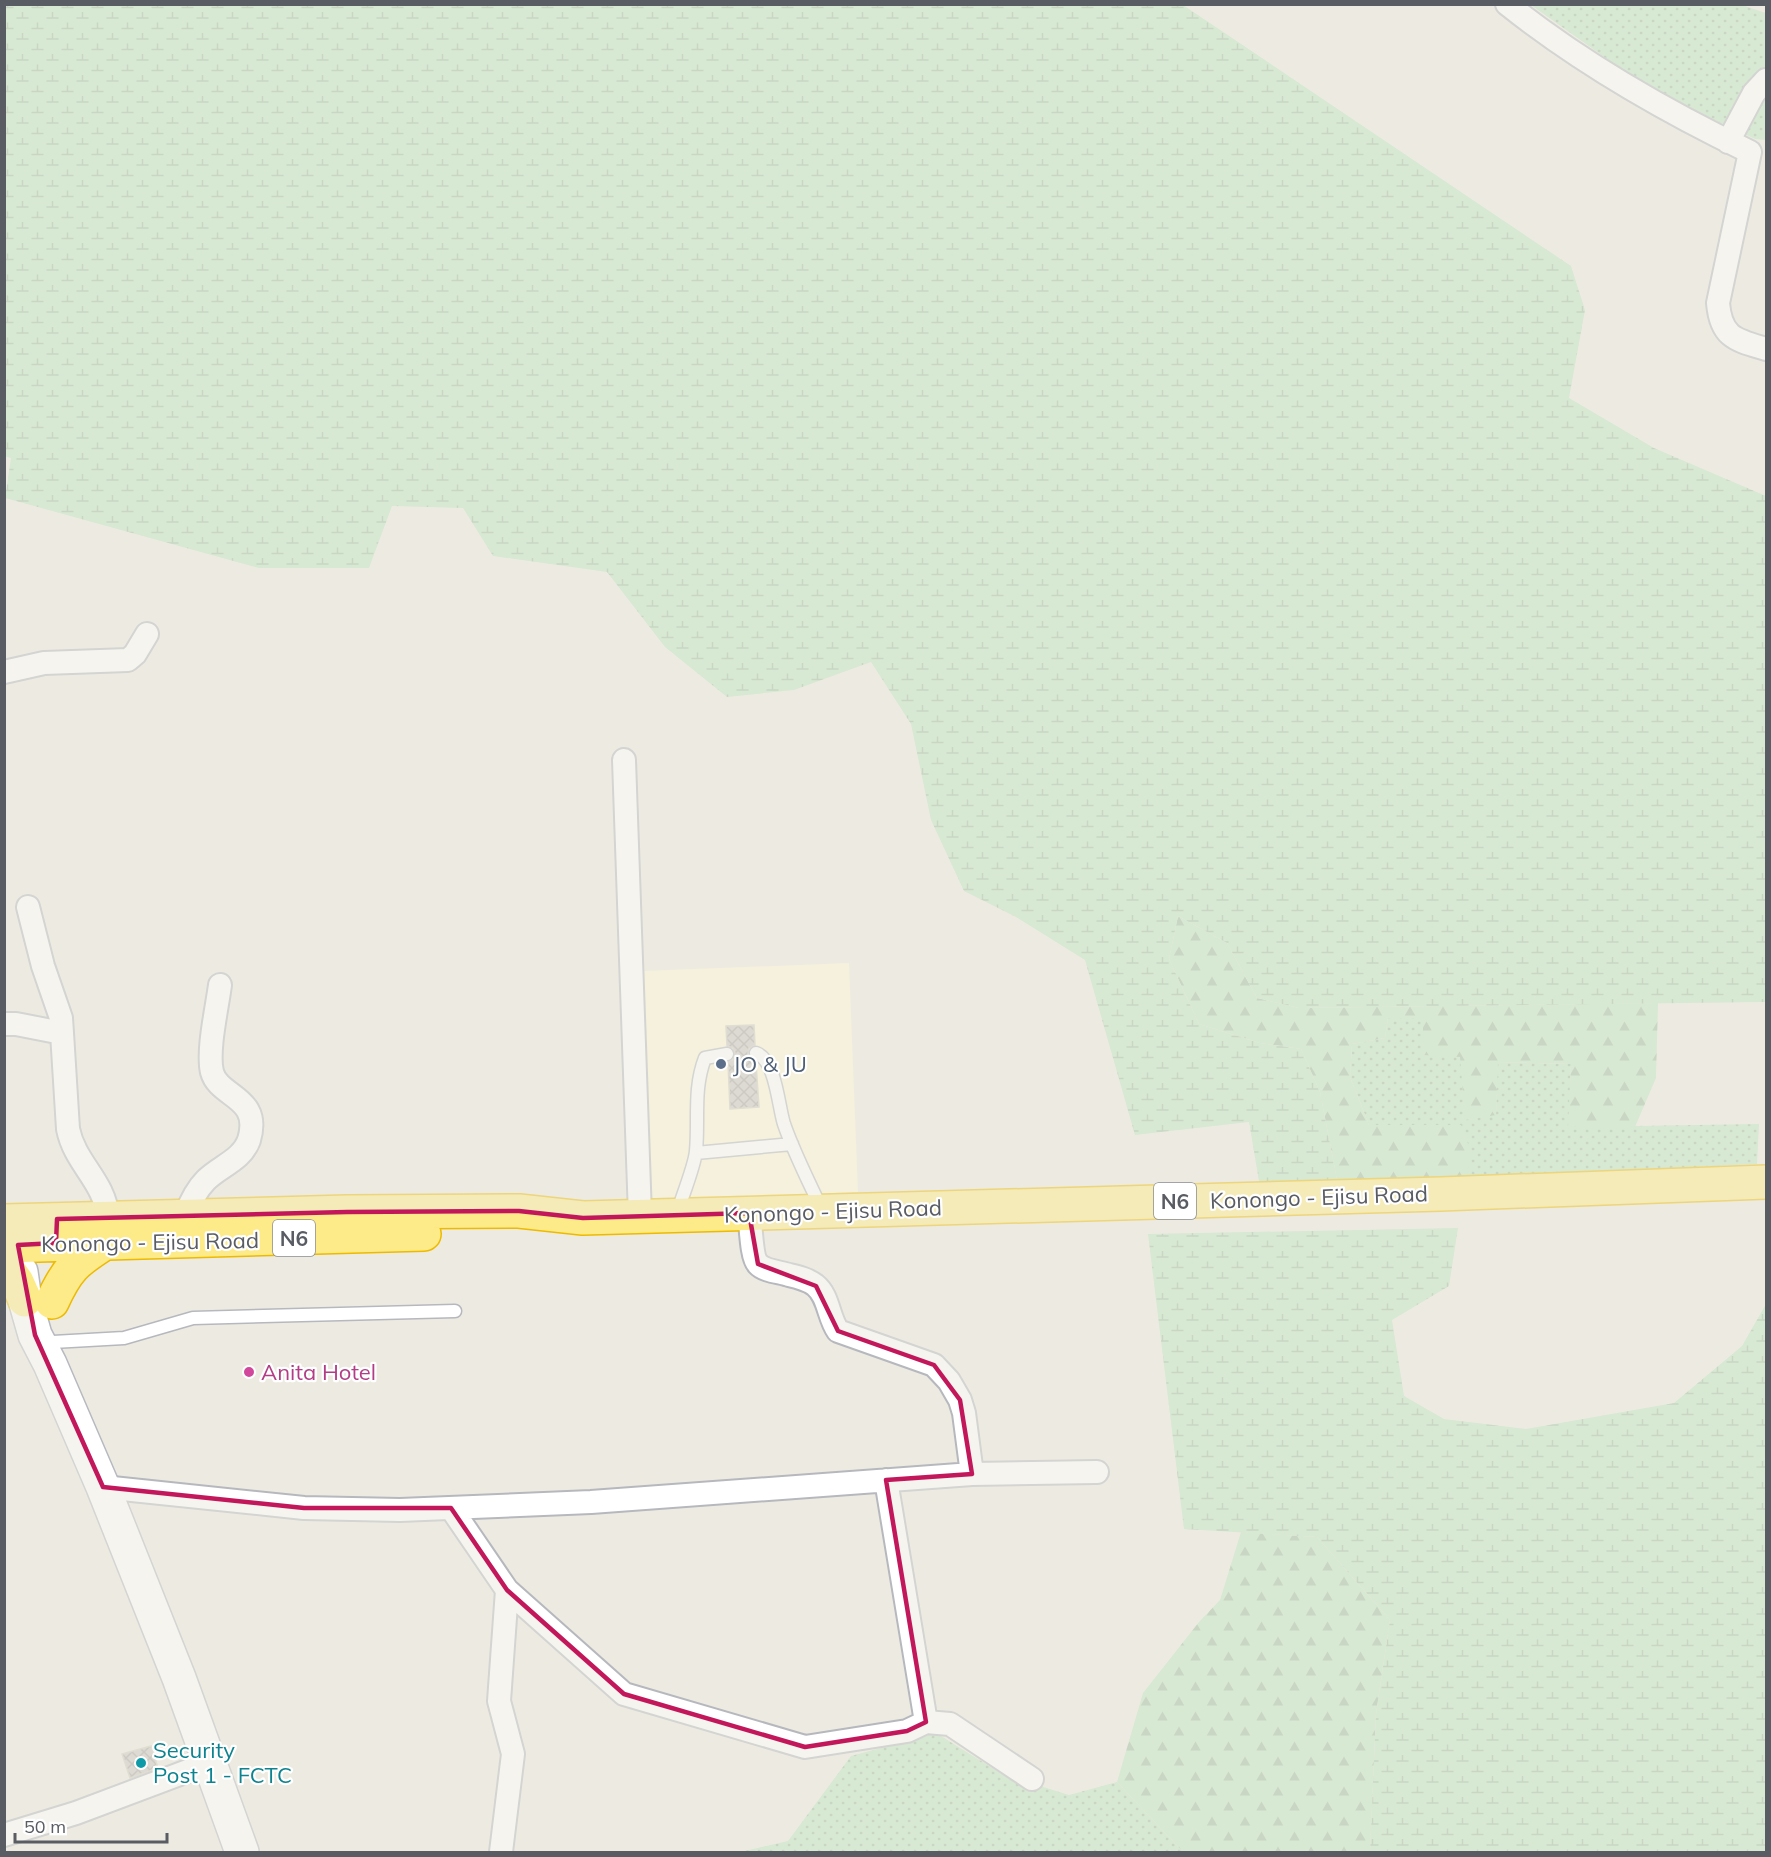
<svg xmlns="http://www.w3.org/2000/svg" width="1771" height="1857" viewBox="0 0 1771 1857" font-family="Mulish,sans-serif">
<style>
.commercial{fill:#fef8d5}
.grass{fill:url(#grass-dots)}
.forest{fill:url(#forest-firs)}
.wetland{fill:url(#wetland-marsh)}
.building{fill:url(#building-cross-hatch);stroke:#d1cdbf;stroke-width:1.5}
.lines{fill:none;stroke-linecap:round;stroke-linejoin:round}
.lane-casing{stroke:#b6b8be;stroke-width:15}
.street-casing{stroke:#b6b8be;stroke-width:26}
.secondary-casing{stroke:#b7b9c0;stroke-width:36}
.highway-casing{stroke:#edba00;stroke-width:36}
.lane{stroke:#fff;stroke-width:12}
.street{stroke:#fff;stroke-width:22}
.secondary{stroke:#fff;stroke-width:33}
.highway{stroke:#fdea88;stroke-width:33}
.marked{fill:none;stroke:#c2185b;stroke-width:4.5;stroke-linejoin:round}
.service-dot{fill:#5c6f8a;stroke:#fff;stroke-width:2}
.hotel-dot{fill:#d1479c;stroke:#fff;stroke-width:2}
.culture-dot{fill:#0f9aa8;stroke:#fff;stroke-width:2}
.labels{text-anchor:middle;dominant-baseline:central;stroke-width:4.5;stroke-linejoin:round;paint-order:stroke}
.shield{fill:#fff;stroke:#8b8d91;stroke-width:1.5}
.shield-label{font-size:21px;font-weight:bold;fill:#595c62}
.service-label{font-size:22px;fill:#4e5e75;stroke:#fff;text-anchor:start}
.street-label{font-size:22px;fill:#595c62;stroke:#fff}
.hotel-label{font-size:22px;fill:#b23c85;stroke:#fff;text-anchor:start}
.culture-label{font-size:22px;fill:#0d838f;stroke:#fff;text-anchor:start}
</style>
<defs>
<pattern id="grass-dots" width="8" height="8" patternUnits="userSpaceOnUse" patternTransform="scale(1.5)"><rect width="8" height="8" fill="#bde5c0"/><path d="M2 2h.1M6 6h.1" fill="none" stroke="#9dbd9f" stroke-width="1.8" stroke-linecap="round"/></pattern>
<pattern id="forest-firs" width="22" height="20" patternUnits="userSpaceOnUse" patternTransform="scale(1.5)"><rect width="22" height="20" fill="#bde5c0"/><path d="M5 1l3.5 6h-7zM16 11l3.5 6h-7z" fill="#9dbd9f"/></pattern>
<pattern id="wetland-marsh" width="20" height="14" patternUnits="userSpaceOnUse" patternTransform="scale(1.5)"><rect width="20" height="14" fill="#bde5c0"/><path d="M1 5h8M5 5V1M11 12h8M15 12V8" fill="none" stroke="#9dbd9f"/></pattern>
<pattern id="building-cross-hatch" width="8" height="8" patternUnits="userSpaceOnUse" patternTransform="scale(1.5)"><rect width="8" height="8" fill="#c7c5be"/><path d="M0 0l8 8M0 8l8-8" fill="none" stroke="#a5a39e"/></pattern>
</defs>
<rect width="100%" height="100%" fill="#edebe1"/>
<path class="commercial" d="M849 963 858 1192 652 1200 643 971Z"/>
<path class="grass" d="M1739 4 1766 13V140L1755 139 1651 90 1531 5Z
M1388 1018H1424L1461 1057 1496 1115 1497 1062 1571 1064 1569 1127 1759 1124 1757 1164 1466 1178 1461 1125H1369L1350 1077 1352 1044 1385 1038Z
M936 1733 1002 1774 1069 1795 1117 1782 1183 1852H740L788 1841 851 1756Z"/>
<path class="forest" d="M1178 916 1227 943 1257 998 1299 1008 1658 1003 1656 1078 1635 1127H1568L1571 1064 1498 1062 1496 1115 1465 1120 1460 1057 1423 1055V1018H1388L1385 1038 1352 1044 1350 1077 1369 1125H1461L1472 1154 1466 1178 1338 1185 1320 1092 1301 1049 1260 1043 1199 1024 1169 959Z
M1241 1532 1317 1537 1390 1620 1376 1714 1370 1852H1183L1117 1782 1143 1693 1199 1622 1220 1600Z"/>
<path class="wetland" d="M4 5H1183L1571 266 1585 310 1569 398 1654 448 1766 496V1002L1299 1008 1257 998 1227 943 1178 916 1169 959 1199 1024 1260 1043 1301 1049 1320 1092 1338 1185 1260 1187 1249 1122 1135 1135 1085 960 1016 917 964 891 931 820 911 724 871 662 794 690 727 697 665 647 607 572 493 556 463 508 392 506 369 568H259L5 498 11 458 4 456Z
M1458 1228 1449 1286 1392 1320 1404 1396 1444 1419 1526 1429 1674 1403 1742 1346 1766 1304V1852H1370L1376 1714 1390 1620 1317 1537 1184 1529 1148 1234Z"/>
<path class="building" d="M754 1025 755 1045 749 1048 748 1053 749 1057 756 1063 759 1107 730 1109 728 1062 733 1060 735 1053 733 1048 727 1046 726 1026Z
M151 1746 158 1768 130 1778 122 1754Z"/>
<g class="lines">
<defs>
<path id="lane" d="M756 1053C776 1060 778 1105 784 1124 794 1153 809 1182 822 1210
M696 1153 792 1144
M677 1213C682 1197 695 1165 696 1151 699 1119 693 1089 705 1058L727 1054
M53 1342 124 1338 193 1318 455 1311"/>
<path id="street" d="M1507 4C1581 63 1665 111 1750 152L1718 303C1721 338 1736 340 1766 349
M1728 142 1754 93 1766 80
M4 672 44 663 128 660 135 654 147 634
M624 760 640 1216
M28 907 43 966 61 1018 62 1033
M4 1024H16L62 1033 68 1129C75 1164 105 1181 108 1218
M749 1213C751 1224 751 1257 758 1264 764 1271 780 1272 789 1275 798 1277 807 1279 815 1285 829 1296 828 1317 838 1331L934 1365 949 1381 960 1400 964 1413 972 1474
M185 1216C190 1203 196 1190 206 1180 220 1166 242 1160 249 1140 262 1096 219 1098 212 1072 207 1051 217 1008 220 985
M886 1480 926 1722
M103 1487 304 1508 400 1510 591 1502 972 1474 1097 1472
M451 1508 507 1590 499 1701 513 1754 501 1852
M507 1590 624 1694 805 1747 907 1731 926 1722 950 1724 1032 1779
M4 1835 76 1813 209 1763"/>
<path id="secondary" d="M21 1272 25 1300 35 1335 50 1364 103 1487 179 1678 242 1852"/>
<path id="highway" d="M4 1221 347 1212 519 1211 583 1218 1441 1194 1766 1182
M4 1246 424 1234
M4 1264 17 1282 25 1300
M52 1302C67 1269 75 1262 105 1243"/>
</defs>
<use href="#lane" class="lane-casing"/>
<use href="#street" class="street-casing"/>
<use href="#secondary" class="secondary-casing"/>
<use href="#highway" class="highway-casing"/>
<use href="#lane" class="lane"/>
<use href="#street" class="street"/>
<use href="#secondary" class="secondary"/>
<use href="#highway" class="highway"/>
</g>
<path d="M0 0H1771V1857H0ZM519 1211 583 1218 749 1213 758 1264 816 1286 838 1331 934 1365 960 1400 972 1474 886 1480 926 1722 907 1731 805 1747 624 1694 507 1590 451 1508H304L103 1487 35 1335 18 1245 56 1243 57 1219 347 1212Z" fill="#edebe1" fill-opacity=".55" fill-rule="evenodd"/>
<path class="marked" d="M519 1211 583 1218 749 1213 758 1264 816 1286 838 1331 934 1365 960 1400 972 1474 886 1480 926 1722 907 1731 805 1747 624 1694 507 1590 451 1508H304L103 1487 35 1335 18 1245 56 1243 57 1219 347 1212Z"/>
<circle class="service-dot" cx="721" cy="1064" r="6"/>
<circle class="hotel-dot" cx="249" cy="1372" r="6"/>
<circle class="culture-dot" cx="141" cy="1763" r="6"/>
<g class="labels">
<g class="shield">
<rect x="1154" y="1183" width="42" height="36" rx="4.5"/>
<rect x="273" y="1220" width="42" height="36" rx="4.5"/>
</g>
<g class="shield-label">
<text x="1175" y="1201">N6</text>
<text x="294" y="1238">N6</text>
</g>
<g class="service-label">
<text x="733" y="1064">JO &amp; JU</text>
</g>
<g class="street-label">
<text transform="translate(1319 1197) rotate(-2)">Konongo - Ejisu Road</text>
<text transform="translate(833 1211) rotate(-2)">Konongo - Ejisu Road</text>
<text transform="translate(150 1242) rotate(-1)">Konongo - Ejisu Road</text>
</g>
<g class="hotel-label">
<text x="261" y="1372">Anita Hotel</text>
</g>
<g class="culture-label">
<text x="153" y="1750">Security<tspan x="153" dy="25">Post 1 - FCTC</tspan></text>
</g>
</g>
<rect width="1771" height="1857" fill="none" stroke="#595c62" stroke-width="12"/>
<path d="M15 1833v9h152v-9" fill="none" stroke="#595c62" stroke-width="3"/>
<text x="24" y="1833" font-size="18" fill="#595c62" stroke="#ffffff" stroke-width="4.5" paint-order="stroke">50 m</text>
</svg>
